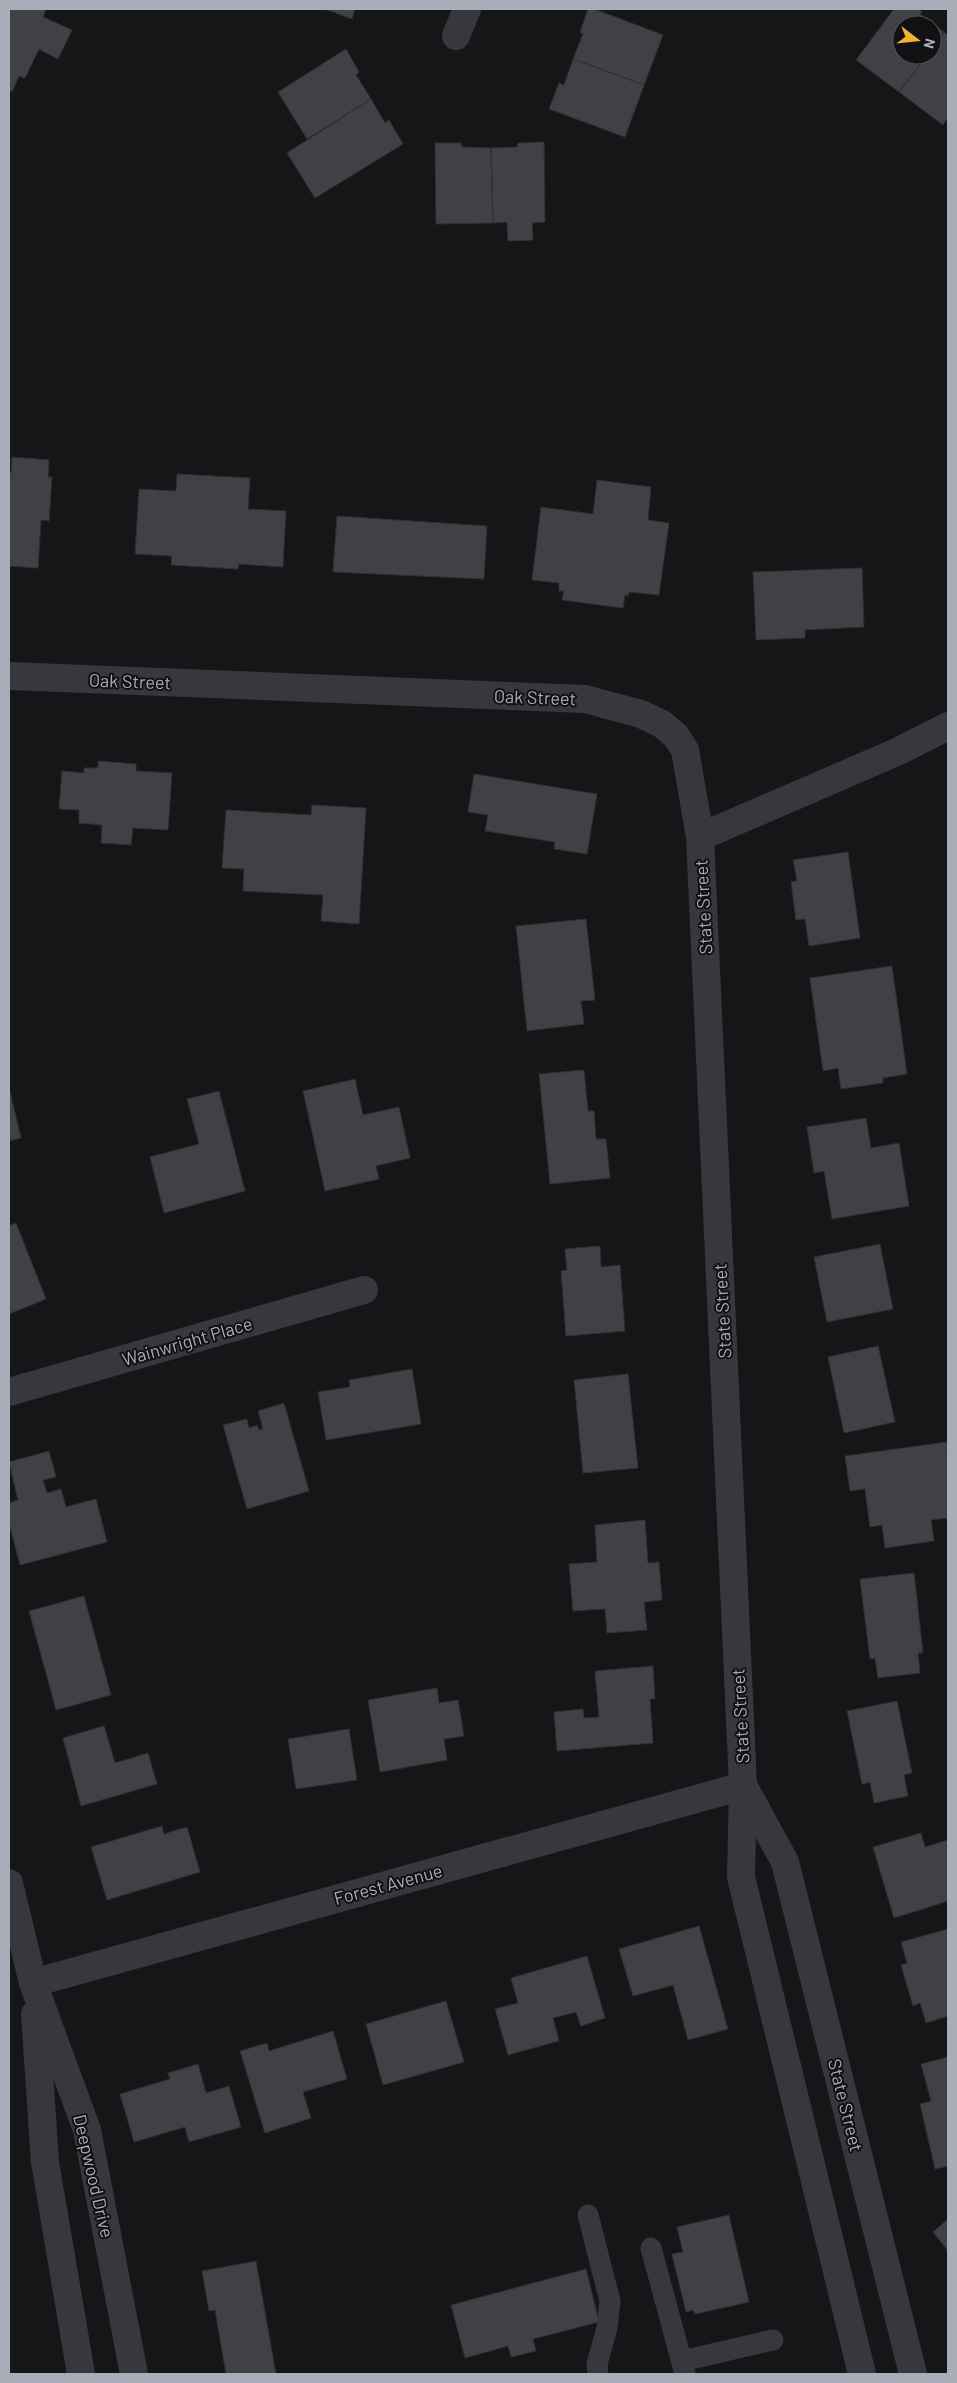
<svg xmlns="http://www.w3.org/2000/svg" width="957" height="2383" viewBox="0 0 957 2383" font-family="Barlow,sans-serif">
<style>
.building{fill:#404145;stroke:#303034}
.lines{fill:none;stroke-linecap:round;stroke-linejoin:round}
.service{stroke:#37383d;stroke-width:21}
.minor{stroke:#37383d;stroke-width:28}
.labels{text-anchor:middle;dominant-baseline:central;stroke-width:4;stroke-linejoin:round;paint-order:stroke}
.street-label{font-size:18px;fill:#a8adb8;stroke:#111113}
</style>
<rect width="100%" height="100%" fill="#161618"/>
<path class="building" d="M9 9H46L43 17 72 30 58 59 39 49 25 78 19 76 12 92 9 90Z
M325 9H355L352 19Z
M588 9H594L663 35 644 85 573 59 583 34 580 32Z
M894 9H918L922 12 920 14 944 32 932 48V25H902V55H927L899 92 856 60Z
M944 32 948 35V117L943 125 899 92 927 55H932V48Z
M346 49 359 72 356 75 371 99 307 139 278 92Z
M573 59 644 85 625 137 549 109 559 83 564 85Z
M371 99 385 123 389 120 403 144 315 198 287 153Z
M544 142 545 222 532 223 533 240 508 241 507 222 493 223 491 148 517 147 518 143Z
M435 143H461L462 147 491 148 493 223 436 224Z
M12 457 49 460 48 477H52L49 521 41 520 38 568 9 566V473H11Z
M177 474 250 478 248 509 286 511 283 567 239 564 238 569 171 565 172 556 135 554 139 489 176 491Z
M597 480 651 487 648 520 669 523 659 595 629 592 628 596 625 595 623 608 562 600 564 591H559V583L532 580 541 507 593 514Z
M337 516 487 526 484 579 333 572Z
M862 568 864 627 805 630V638L756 640 753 572Z
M98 761 136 764V771L172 773 168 830 133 828 131 845 101 843 102 825 79 823V810L59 809 62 771 84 773V768H98Z
M474 774 597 794 587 854 554 849 555 842 485 831 488 815 468 812Z
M312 805 366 808 359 924 321 921 323 895 243 891 244 869 222 868 226 810 311 815Z
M848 852 860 938 809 946 805 919 796 920 791 882 797 881 793 860Z
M586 919 595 1000 581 1001 584 1024 527 1031 516 926Z
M892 966 907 1074 883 1078V1083L841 1089 838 1068 823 1071 810 978Z
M584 1070 588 1111H594L596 1139H606L610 1178 550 1184 539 1074Z
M355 1079 363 1115 399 1107 410 1158 376 1166 379 1179 325 1191 303 1091Z
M9 1087 21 1138 9 1141Z
M219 1091 245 1191 164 1213 150 1157 199 1144 187 1099Z
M866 1118 871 1148 899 1143 909 1206 832 1219 824 1171 814 1173 807 1127Z
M16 1223 46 1299 9 1314V1226Z
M880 1244 893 1309 827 1322 814 1257Z
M600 1246 601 1267 620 1265 625 1331 566 1336 561 1271 567 1270 565 1249Z
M878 1346 895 1422 844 1433 828 1357Z
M412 1369 421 1424 326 1440 318 1392 350 1387 349 1380Z
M628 1374 638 1468 583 1473 574 1380Z
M284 1403 309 1491 247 1509 223 1425 247 1419 249 1428 257 1425 259 1430 263 1429 258 1411Z
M947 1442 948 1518 931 1520 934 1541 885 1548 882 1525 870 1527 865 1489 850 1491 845 1456Z
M49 1451 56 1477 43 1480 47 1493 61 1489 66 1507 96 1499 107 1542 20 1565 9 1523V1503L18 1500 9 1462Z
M645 1520 648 1563 659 1562 662 1600 644 1602 647 1630 607 1633 605 1609 573 1611 569 1564 597 1562 595 1525Z
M914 1573 923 1653H918L920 1673 878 1678 875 1658 870 1659 860 1579Z
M84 1596 111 1695 56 1710 29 1611Z
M653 1666 655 1699H650L653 1743 557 1751 554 1712 583 1709 584 1718 599 1717 595 1671Z
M437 1688 439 1703 458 1700 464 1736 444 1739 447 1760 380 1772 368 1700Z
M897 1701 912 1773 904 1775 908 1796 874 1803 870 1782 862 1784 847 1711Z
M104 1726 115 1763 148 1753 157 1784 81 1806 63 1738Z
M349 1729 357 1780 296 1789 288 1739Z
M162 1826 164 1834 187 1827 200 1872 107 1900 91 1847Z
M921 1833 925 1847 948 1840V1901L894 1918 873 1847Z
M699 1926 728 2029 688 2040 673 1985 633 1996 619 1949Z
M948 1929V2016L926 2023 920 2003 913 2006 901 1965 907 1963 901 1942Z
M587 1956 605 2018 581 2026 576 2012 553 2018 559 2041 508 2055 495 2009 518 2003 511 1978Z
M446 2001 464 2062 383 2085 366 2024Z
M333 2031 347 2079 303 2092 311 2118 265 2133 240 2051 267 2043 269 2051Z
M948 2057V2166L935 2169 920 2104 931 2101 921 2064Z
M198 2064 206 2093 229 2086 241 2127 189 2142 185 2127 134 2142 120 2094 170 2079 168 2073Z
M729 2215 749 2302 695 2314 693 2310 686 2312 672 2254 683 2252 677 2227Z
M948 2219V2251L933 2232Z
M256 2261 276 2374H226L215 2310 209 2311 202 2271Z
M586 2269 599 2322 533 2339 536 2351 511 2357 508 2346 465 2358 451 2305Z"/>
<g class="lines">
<path class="service" d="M588 2215 610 2301 607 2328 597 2364 598 2374
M651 2248 685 2374
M682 2361 773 2340"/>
<path class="minor" d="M456 36 467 9
M9 676 585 699 641 714 662 724 676 736 685 750 700 837 743 1786 741 1877 862 2374
M700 837 899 751 948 726
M9 1392 364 1290
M744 1787 785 1862 913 2374
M9 1883 33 1983 87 2130 134 2374
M33 1983 743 1786
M35 2014 45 2162 81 2374"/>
</g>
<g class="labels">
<g class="street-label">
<text transform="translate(130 681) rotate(2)">Oak Street</text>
<text transform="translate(535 697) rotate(2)">Oak Street</text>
<text transform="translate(703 907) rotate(-93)">State Street</text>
<text transform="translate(722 1311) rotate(-93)">State Street</text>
<text transform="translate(187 1341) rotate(-16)">Wainwright Place</text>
<text transform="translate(740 1716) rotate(-93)">State Street</text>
<text transform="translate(388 1884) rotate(-15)">Forest Avenue</text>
<text transform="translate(846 2105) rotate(76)">State Street</text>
<text transform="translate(94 2176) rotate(77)">Deepwood Drive</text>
</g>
</g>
<rect width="957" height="2383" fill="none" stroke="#a8adb8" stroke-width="20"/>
<g transform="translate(917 40) rotate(106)"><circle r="24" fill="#111113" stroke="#4d4f55"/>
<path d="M0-4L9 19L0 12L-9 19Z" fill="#f2b134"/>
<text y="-8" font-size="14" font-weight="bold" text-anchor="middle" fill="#a8adb8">N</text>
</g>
</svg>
